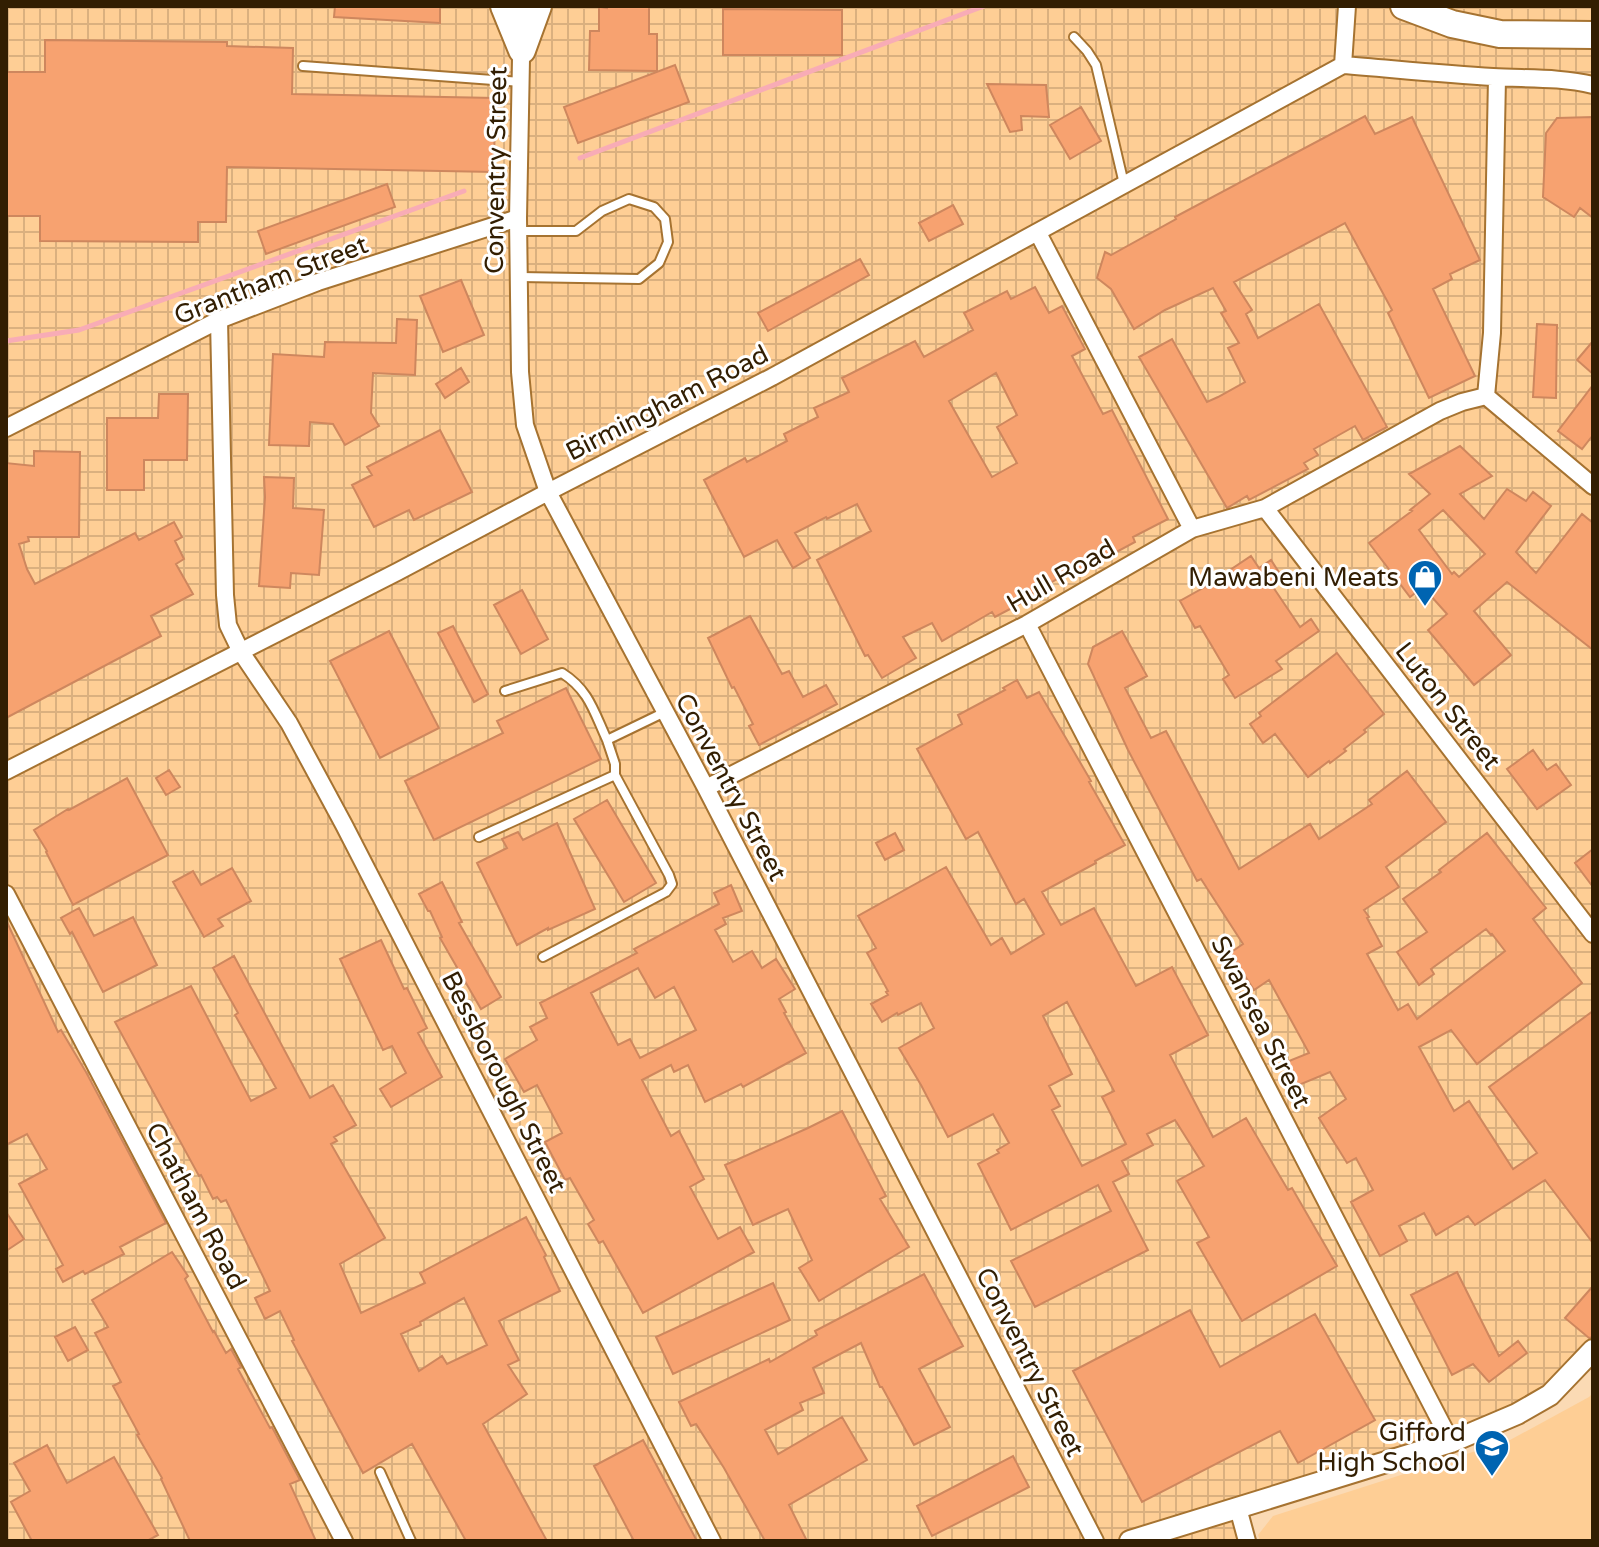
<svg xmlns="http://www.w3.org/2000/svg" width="1599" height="1547" viewBox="0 0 1599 1547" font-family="'Varela Round',sans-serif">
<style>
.built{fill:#fece95}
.industrial{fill:url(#industrial-grid)}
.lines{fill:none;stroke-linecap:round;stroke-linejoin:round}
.stream{stroke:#f8acb6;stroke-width:5}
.building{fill:#f7a270;stroke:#ce875e;stroke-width:2;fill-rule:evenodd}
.service-casing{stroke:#a67331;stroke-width:12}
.minor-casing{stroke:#a67331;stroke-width:20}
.tertiary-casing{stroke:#a67331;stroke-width:24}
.trunk-casing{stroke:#a67331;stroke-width:30}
.service{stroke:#fff;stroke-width:8}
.minor{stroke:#fff;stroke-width:16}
.tertiary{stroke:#fff;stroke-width:20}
.trunk{stroke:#fff;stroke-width:26}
.labels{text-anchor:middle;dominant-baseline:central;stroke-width:6;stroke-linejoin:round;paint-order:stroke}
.street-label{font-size:26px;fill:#321e02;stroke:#fff}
.poi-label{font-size:26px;fill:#321e02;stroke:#fff;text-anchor:end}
</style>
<defs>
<pattern id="industrial-grid" width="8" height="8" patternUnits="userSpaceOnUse" patternTransform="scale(2)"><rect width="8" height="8" fill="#fece95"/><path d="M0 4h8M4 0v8" fill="none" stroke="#dab07f"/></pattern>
</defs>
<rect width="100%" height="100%" fill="#fbdab4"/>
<path class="built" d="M1593 1393V1541H1260L1258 1535 1273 1516 1510 1440 1589 1397Z"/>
<path class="industrial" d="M6 6H1593V1340L1547 1387 1512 1409 1438 1439 1227 1505 1238 1541H6Z"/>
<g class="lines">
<path class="stream" d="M1592 6 1593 7
M580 158 984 6
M6 341 79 330 464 191"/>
</g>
<path class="building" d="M335 6H440V23L334 17Z
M607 6H649V34H657V71L589 70 590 31H599V7L607 8Z
M723 9 842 10V55H723Z
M45 40 227 42V46L293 48 292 94 495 98 494 172 227 167 226 222H198V242L40 241V216H6V72H45Z
M675 65 689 102 578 143 564 107Z
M987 84 1046 85 1049 117 1021 116 1022 130 1010 132Z
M1081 107 1101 141 1070 159 1050 125Z
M1365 116 1375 134 1412 117 1480 260 1450 274 1452 279 1433 289 1475 376 1429 398 1388 313 1392 310 1345 223 1234 282 1252 310 1246 314 1258 338 1319 304 1387 427 1363 440 1355 426 1314 449 1318 455 1304 463 1308 469 1249 500 1247 496 1227 508 1139 357 1172 339 1207 402 1218 397 1245 382 1228 348 1239 343 1221 313 1226 311 1213 288 1165 310 1134 329 1111 289 1097 278 1105 252 1111 255 1176 219 1175 217Z
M1593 117V218L1580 208 1574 217 1543 197 1546 133 1557 118Z
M387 184 395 207 266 254 258 231Z
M953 205 963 224 929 241 919 223Z
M860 259 869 275 768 331 758 313Z
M461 280 484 335 443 352 420 296Z
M1035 287 1049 313 1062 306 1085 349 1072 356 1103 414 1112 410 1168 519 1133 537 1135 542 1074 575 1071 571 1028 596 1030 598 1010 609 995 617 992 612 942 641 932 623 903 637 916 658 882 678 868 655 865 656 817 560 871 531 857 504 827 519 826 517 795 533 810 558 793 568 777 540 744 557 704 480 745 458 747 462 787 441 784 434 818 417 814 408 849 392 842 378 915 341 924 357 973 330 964 313 1007 291 1011 299ZM996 373 1017 415 997 427 1017 463 992 477 949 401Z
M397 319 417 320 415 375 373 373 371 413 379 426 345 445 333 424 310 422 309 446 269 445 273 354 324 357 325 342 396 343Z
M1537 324 1557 325 1556 398 1533 397Z
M1593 341V374L1577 360Z
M461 368 469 382 445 398 436 384Z
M1593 385V435L1582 449 1558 431Z
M159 394H188L187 460H144V490H107V418H158Z
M440 430 472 492 414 520 409 510 374 527 352 485 372 475 367 467Z
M1460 446 1492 476 1460 494 1484 519 1507 489 1526 501 1533 492 1551 506 1516 552 1536 573 1582 514 1593 523V650L1507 582 1474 611 1511 655 1474 685 1428 630 1447 614 1423 587 1410 597 1369 543 1412 511 1410 510 1430 494 1409 474ZM1443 510 1485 554 1459 577 1454 572 1452 574 1419 530Z
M34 451 80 452 79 537H28L29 541 19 544 27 569 35 584 135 533 139 540 174 522 182 537 175 541 184 559 176 564 193 594 151 616 161 636 6 718V463L34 466Z
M264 477 294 478 293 508 324 510 319 575 291 573 290 588 259 586 265 497Z
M1251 556 1259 568 1271 560 1282 577 1271 584 1300 627 1311 619 1319 631 1276 661 1282 669 1235 698 1223 679 1229 675 1200 626 1195 628 1180 601 1203 588Z
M522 590 548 639 521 654 494 605Z
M750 616 782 674 789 671 803 697 826 685 837 704 759 745 749 726 753 724 734 687 732 688 708 638Z
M453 626 488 694 474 702 438 633Z
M389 631 439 728 380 758 330 661Z
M1122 631 1147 676 1125 688 1151 738 1166 731 1239 869 1310 824 1319 839 1372 804 1369 800 1407 771 1446 822 1386 867 1399 887 1364 910 1369 917 1367 918 1382 946 1367 954 1398 1010 1408 1004 1417 1019 1505 951 1492 934 1491 935 1486 929 1431 969 1434 974 1419 985 1397 952 1427 932 1403 899 1441 872 1439 870 1487 833 1546 908 1533 919 1582 983 1477 1064 1451 1030 1419 1047 1454 1111 1469 1101 1513 1169 1537 1153 1489 1087 1593 1011V1243L1545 1180 1475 1225 1468 1216 1436 1235 1424 1213 1399 1226 1407 1241 1380 1256 1351 1202 1373 1190 1356 1158 1347 1163 1319 1118 1346 1099 1330 1072 1294 1087 1284 1063 1309 1053 1269 980 1254 990 1230 953 1243 944 1201 879 1197 881 1128 750 1088 664 1093 647Z
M1337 653 1384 714 1364 730 1366 732 1344 749 1346 751 1330 763 1329 761 1308 777 1275 734 1263 743 1250 724 1261 716 1259 713Z
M1017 680 1027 698 1039 692 1091 781 1089 782 1125 845 1095 861 1096 863 1042 892 1061 925 1094 908 1136 986 1172 967 1208 1035 1170 1055 1213 1137 1246 1118 1288 1190 1292 1188 1337 1266 1242 1321 1197 1243 1209 1237 1177 1181 1204 1166 1175 1120 1147 1134 1153 1145 1122 1161 1129 1174 1113 1182 1148 1250 1035 1307 1011 1261 1111 1211 1098 1185 1011 1230 978 1164 999 1153 997 1150 1009 1143 993 1114 948 1137 921 1085 899 1048 934 1028 921 1003 898 1015 897 1013 882 1022 871 1004 888 995 886 992 888 991 867 953 876 948 858 916 946 867 991 945 1002 938 1011 954 1044 934 1024 899 1016 904 978 832 966 839 917 749 962 724 958 715 1005 690 1003 688ZM1067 1002 1114 1091 1102 1097 1126 1144 1082 1166 1052 1110 1060 1106 1049 1086 1072 1074 1043 1016Z
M566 688 601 759 434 840 405 781 503 733 497 721Z
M1533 750 1547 770 1556 764 1571 785 1537 809 1507 769Z
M169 770 180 787 166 795 156 778Z
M127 778 168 855 73 905 46 852 47 851 34 830 68 809 69 810Z
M607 800 656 883 624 902 574 819Z
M557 823 595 909 548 930V928L517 945 477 863 507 848 502 839 518 832 523 840Z
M895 833 904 850 885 860 876 843Z
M1593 849V887L1575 863Z
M232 868 251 901 218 919 223 926 204 937 173 882 193 871 201 885Z
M442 882 462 922 459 923 501 997 481 1009 440 938 442 937 430 911H428L419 894Z
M731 885 742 911 723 918 726 924 715 930 733 962 752 951 762 968 776 959 795 989 779 999 786 1012 784 1013 806 1053 743 1087 741 1084 705 1102 688 1065 674 1072 671 1065 642 1080 671 1136 679 1131 704 1179 690 1187 718 1239 740 1227 754 1252 643 1313 603 1241 599 1243 588 1224 594 1220 570 1178 565 1180 545 1142 562 1133 537 1085 524 1092 505 1059 537 1040 530 1027 547 1018 540 1003 637 953 634 949 719 904 714 893ZM638 968 655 998 674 987 696 1030 640 1058 630 1039 618 1045 591 993Z
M79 908 94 936 133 917 157 965 103 992 72 932 70 934 61 918Z
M6 920 58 1032 61 1030 86 1072 166 1223 120 1247 124 1254 85 1274 83 1271 63 1282 56 1269 63 1265 19 1184 47 1169 27 1134 6 1145Z
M381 940 404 989 407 988 427 1028 418 1033 442 1077 391 1107 380 1089 406 1073 392 1046 383 1050 340 959Z
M234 956 310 1098 333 1085 356 1125 334 1137 337 1141 331 1144 385 1238 340 1264 361 1313 425 1283 420 1273 526 1217 546 1255 544 1257 560 1291 499 1321 519 1360 508 1365 527 1394 483 1424 547 1541H466L412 1444 363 1473 292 1341 294 1340 280 1311 265 1319 255 1298 270 1291 226 1200 221 1202 217 1197 213 1199 201 1175 199 1176 115 1022 191 986 251 1101 276 1088 235 1015 238 1013 213 968ZM464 1298 487 1345 447 1364 442 1356 419 1371 401 1334 421 1325 420 1322Z
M842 1111 886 1196 880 1199 909 1247 819 1301 799 1268 812 1260 788 1209 753 1225 725 1165 808 1128Z
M6 1212 24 1239 6 1251Z
M172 1252 188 1276 185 1279 213 1332 214 1331 226 1353 231 1349 241 1367 238 1369 270 1428 272 1427 300 1480 290 1484 316 1541H190L161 1479 162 1478 137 1435 139 1434 113 1386 121 1382 95 1333 108 1327 92 1300Z
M1457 1272 1499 1356 1518 1341 1527 1353 1489 1382 1473 1364 1452 1375 1411 1295Z
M924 1274 963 1346 919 1369 950 1427 914 1445 882 1387H880L861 1343 813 1368 824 1393 800 1403 803 1410 765 1430 778 1454 842 1417 867 1460 789 1505 807 1541H765L724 1468 696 1424 691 1426 679 1402 769 1359 770 1362 817 1335 815 1331Z
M773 1283 790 1320 673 1374 656 1337Z
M1593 1286V1337L1589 1338 1565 1318Z
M1190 1310 1220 1367 1315 1314 1375 1420 1298 1463 1280 1431 1142 1502 1073 1371Z
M75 1327 88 1350 68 1361 55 1337Z
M643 1440 697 1541H634L594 1466Z
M47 1445 67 1483 114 1457 158 1535 147 1541H32L11 1502 30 1491 14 1463Z
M1013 1456 1029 1487 932 1536 917 1506Z"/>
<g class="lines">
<defs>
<path id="service" d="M1074 37 1087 51 1096 65 1124 184
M303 66 521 82
M518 231H576L602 211 629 199 654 207 665 219 668 242 659 263 639 279 520 277
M505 691 562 673C589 690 594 712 607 740
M479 837 615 775V764L607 740 665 712
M543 957 666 892 672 884 669 875 615 775
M380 1472 411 1541"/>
<path id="minor" d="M522 6 518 218 520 372 525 425 548 492 706 788 1095 1541
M1343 65C1393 69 1443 74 1493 77 1526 79 1560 77 1593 85
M1343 65 1347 6
M1038 233 1192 529
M219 320 225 595 228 625 241 652 289 723 344 825 712 1541
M1486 396 1492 333 1497 78
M6 428 219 320 318 282 518 218
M1265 508 1593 934
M1027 624 1451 1442
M6 771 397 572 548 492 772 377 1343 65
M706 788 1027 624 1192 529 1265 508 1440 411 1462 402 1486 396 1593 486
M6 894 344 1541
M1238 1508 1247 1541"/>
<path id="tertiary" d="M1130 1541 1451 1442 1517 1414 1550 1395 1593 1350"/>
<path id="trunk" d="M504 6 522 50
M1404 6 1452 24 1500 34 1593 35
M522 50 538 6"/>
</defs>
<use href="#service" class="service-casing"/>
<use href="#minor" class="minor-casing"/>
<use href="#tertiary" class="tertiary-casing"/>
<use href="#trunk" class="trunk-casing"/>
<use href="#service" class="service"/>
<use href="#minor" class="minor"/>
<use href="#tertiary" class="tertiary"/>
<use href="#trunk" class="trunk"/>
</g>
<defs>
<symbol id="shop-pin" viewBox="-11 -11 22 30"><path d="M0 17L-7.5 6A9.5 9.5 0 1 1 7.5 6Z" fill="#0064b1" stroke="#fff"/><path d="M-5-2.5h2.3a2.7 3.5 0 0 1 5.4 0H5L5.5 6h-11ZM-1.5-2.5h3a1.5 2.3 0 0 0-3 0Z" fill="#fff"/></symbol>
<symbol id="school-pin" viewBox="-11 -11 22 30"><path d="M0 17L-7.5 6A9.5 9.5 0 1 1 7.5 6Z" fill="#0064b1" stroke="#fff"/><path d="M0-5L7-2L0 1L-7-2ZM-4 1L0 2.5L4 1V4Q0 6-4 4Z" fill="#fff"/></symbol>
</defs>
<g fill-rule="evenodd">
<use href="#shop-pin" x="1405" y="557" width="40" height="54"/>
<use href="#school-pin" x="1472" y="1427" width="40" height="54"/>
</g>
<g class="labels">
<g class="street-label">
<text transform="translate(496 170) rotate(-89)">Conventry Street</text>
<text transform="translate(271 280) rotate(-21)">Grantham Street</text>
<text transform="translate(667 403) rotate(-27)">Birmingham Road</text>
<text transform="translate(1061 576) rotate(-30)">Hull Road</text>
<text transform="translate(1448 706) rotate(52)">Luton Street</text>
<text transform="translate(731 787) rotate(62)">Conventry Street</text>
<text transform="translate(1261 1022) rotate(63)">Swansea Street</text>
<text transform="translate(504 1082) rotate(63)">Bessborough Street</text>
<text transform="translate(196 1206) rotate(62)">Chatham Road</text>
<text transform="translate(1030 1362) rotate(63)">Conventry Street</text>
</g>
<g class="poi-label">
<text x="1399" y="577">Mawabeni Meats</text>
<text x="1466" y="1432">Gifford<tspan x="1466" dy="30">High School</tspan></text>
</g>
</g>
<rect width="1599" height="1547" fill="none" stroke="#321e02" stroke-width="16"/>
</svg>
